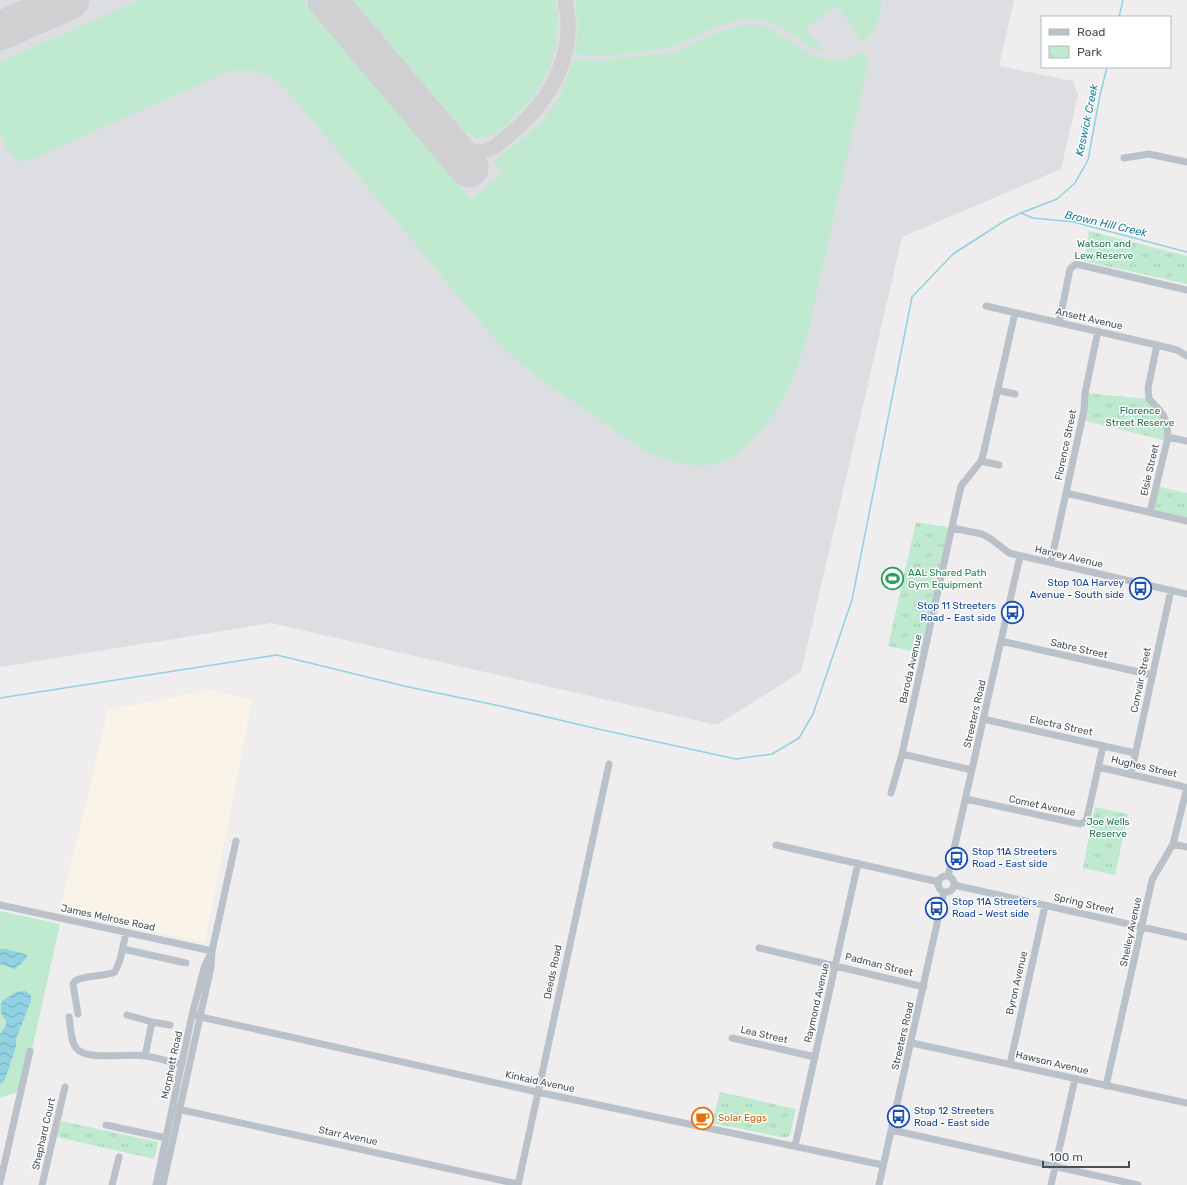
<svg xmlns="http://www.w3.org/2000/svg" width="1187" height="1185" viewBox="0 0 1187 1185" font-family="Rubik,sans-serif">
<style>
.commercial{fill:#f9f4e7}
.airport{fill:#dcdee1}
.grass{fill:#bfead0}
.park{fill:url(#park-tufts)}
.water{fill:url(#water-waves)}
.lines{fill:none;stroke-linecap:round;stroke-linejoin:round}
.stream{stroke:#90d1e2;stroke-width:1.5}
.taxiway{stroke:#d0d0d2;stroke-width:15}
.runway{stroke:#d0d0d2;stroke-width:39}
.minor{stroke:#bac1c8;stroke-width:7}
.labels{text-anchor:middle;dominant-baseline:central;stroke-width:3;stroke-linejoin:round;paint-order:stroke}
.park-label{font-size:10px;fill:#207249;stroke:#fff}
.street-label{font-size:10px;fill:#475058;stroke:#fff}
.leisure-label{font-size:10px;fill:#27864d;stroke:#fff;text-anchor:start}
.transit-label{font-size:10px;fill:#164399;stroke:#fff;text-anchor:start}
.food-label{font-size:10px;fill:#c56008;stroke:#fff;text-anchor:start}
.water-label{font-size:11px;font-style:italic;fill:#1a7e99;stroke:#fff}
</style>
<defs>
<pattern id="park-tufts" width="24" height="20" patternUnits="userSpaceOnUse"><rect width="24" height="20" fill="#bfead0"/><path d="M3 7l-1-3M5 7V3M7 7l1-3M15 17l-1-3M17 17v-4M19 17l1-3" fill="none" stroke="#a6cab5"/></pattern>
<pattern id="water-waves" width="16" height="10" patternUnits="userSpaceOnUse"><rect width="16" height="10" fill="#90d1e2"/><path d="M0 5q4-4 8 0t8 0" fill="none" stroke="#77acba"/></pattern>
</defs>
<rect width="100%" height="100%" fill="#efeded"/>
<path class="commercial" d="M209 690 252 700 205 943 60 911 108 710Z"/>
<path class="airport" d="M0 0H1014L999 66 1073 81 1078 95 1061 169 902 237 801 672 717 725 271 623 0 667Z"/>
<path class="grass" d="M140 0H303L471 200 503 173 493 162C514 145 540 128 555 104 563 91 568 76 573 61L577 59 600 61 676 52 726 29 748 24 762 25 770 29 813 56 828 59 840 60 853 56 861 52 865 53 868 63 806 341C793 383 781 411 749 443 741 450 732 459 722 462 698 471 670 461 648 453L533 374 504 349 474 315 287 90 271 77 251 70 229 71 28 161 21 162 13 157 7 150 0 133V62Z
M353 0H555C557 9 557 18 557 27 556 67 536 100 507 124 492 137 483 144 464 131Z
M575 0H882C878 19 880 29 863 41L861 40 837 6 805 28 825 53C800 45 783 21 757 20 727 17 701 35 674 46 665 50 654 50 644 51 621 54 598 59 575 53L578 30Z
M0 911 60 924 23 1090 0 1098Z"/>
<path class="park" d="M1089 231 1187 256V284L1084 261Z
M1085 393 1149 399 1163 413 1167 441 1082 420Z
M1156 486 1187 493V521L1150 512Z
M916 522 952 528 924 654 888 646Z
M1095 807 1128 814 1115 875 1083 868Z
M720 1092 796 1109 790 1135 786 1138 712 1123Z
M61 1121 158 1142 154 1159 57 1137Z"/>
<path class="water" d="M0 949H5L25 954 27 956 26 959 15 969 0 964Z
M25 991 31 995V1001L16 1039V1046L5 1080 0 1084V1035L6 1025V1020C0 1014 0 1009 2 1001L16 992Z"/>
<g class="lines">
<path class="stream" d="M1119 17 1123 0
M1021 213 1033 218 1074 222 1187 252
M0 698 277 655 404 686 500 706 598 729 736 759 772 754 799 738 813 714 852 600 912 297 953 254 1006 220 1021 213 1057 199 1075 183 1088 160 1100 95 1107 67"/>
<path class="taxiway" d="M447 142C457 148 467 153 479 152 492 151 501 142 510 134 550 102 578 53 565 0"/>
<path class="runway" d="M327 0 469 168
M0 31 70 0"/>
<path class="minor" d="M1124 158 1149 154 1187 162
M986 306 1157 345 1177 350 1187 356
M1059 323 1070 269 1076 264 1187 290
M997 390 1015 394
M1168 437 1187 441
M981 461 999 465
M1066 493 1187 521
M1150 512 1168 437C1167 416 1163 413 1149 399L1148 388 1157 345
M952 528 982 534 991 539 1009 553 1187 594
M1051 562 1084 410 1085 393 1098 331
M1001 641 1152 675
M983 719 1135 753
M902 754 972 770
M1098 767 1181 786 1186 788
M1131 774 1171 590
M891 793 902 754 961 486 981 461 983 455 1015 313
M966 799 1080 824 1084 822 1087 818 1103 746
M1173 844 1187 847
M776 845 939 882
M948 876 1020 556
M938 884a8 8 0 1 1 16 0a8 8 0 1 1-16 0Z
M954 885 1187 937
M0 905 212 951
M759 948 924 987
M123 949 186 963
M78 1014 73 984 75 981C82 975 104 977 115 972L120 960 126 933
M127 1015 152 1022 170 1025
M192 1015 537 1092 883 1165
M69 1017C71 1027 70 1042 77 1049 87 1061 130 1053 146 1056 158 1058 170 1062 182 1064
M732 1038 815 1057
M912 1043 1187 1103
M145 1056 152 1022
M1010 1064 1045 906
M1106 1086 1152 880 1173 844 1187 787
M173 1108 518 1184
M106 1125 166 1138
M892 1130 1138 1185
M795 1146 858 863
M0 1183 30 1051
M42 1185 65 1087
M112 1185 119 1157
M156 1185 192 1015 205 965 211 953
M163 1185 211 967 212 951 236 841
M518 1185 609 764
M879 1185 944 892
M1051 1185 1075 1079"/>
</g>
<defs>
<symbol id="stadium-ring" viewBox="-11 -11 22 22"><circle r="9.5" fill="#fff" stroke="#2e9e5b" stroke-width="1.5"/><path d="M0-5a6.5 5 0 1 0 0 10a6.5 5 0 1 0 0-10ZM-3.5-1.8h7v3.6h-7Z" fill="#2e9e5b"/></symbol>
<symbol id="bus-ring" viewBox="-11 -11 22 22"><circle r="9.5" fill="#fff" stroke="#1a4fb4" stroke-width="1.5"/><path d="M-5-6H5V4H4V6H2V4H-2V6H-4V4H-5ZM-3.5-4V0h7V-4ZM-3.5 1.2v1.5H-2V1.2ZM2 1.2v1.5H3.5V1.2Z" fill="#1a4fb4"/></symbol>
<symbol id="cafe-ring" viewBox="-11 -11 22 22"><circle r="9.5" fill="#fff" stroke="#e8710a" stroke-width="1.5"/><path d="M-5.5-4.5H6V0H3Q3 3.5 0 3.5H-2.5Q-5.5 3.5-5.5 0ZM3-3.2v2h1.7v-2ZM-6 4.5H4V6H-6Z" fill="#e8710a"/></symbol>
</defs>
<g fill-rule="evenodd">
<use href="#stadium-ring" x="880" y="566" width="25" height="25"/>
<use href="#bus-ring" x="1128" y="576" width="25" height="25"/>
<use href="#bus-ring" x="1000" y="600" width="25" height="25"/>
<use href="#bus-ring" x="944" y="846" width="25" height="25"/>
<use href="#bus-ring" x="924" y="896" width="25" height="25"/>
<use href="#bus-ring" x="886" y="1104" width="25" height="25"/>
<use href="#cafe-ring" x="690" y="1106" width="25" height="25"/>
</g>
<g class="labels">
<g class="park-label">
<text x="1104" y="244">Watson and<tspan x="1104" dy="12">Lew Reserve</tspan></text>
<text x="1140" y="411">Florence<tspan x="1140" dy="12">Street Reserve</tspan></text>
<text x="1108" y="822">Joe Wells<tspan x="1108" dy="12">Reserve</tspan></text>
</g>
<g class="street-label">
<text transform="translate(1089 319) rotate(13)">Ansett Avenue</text>
<text transform="translate(1066 445) rotate(-78)">Florence Street</text>
<text transform="translate(1150 470) rotate(-77)">Elsie Street</text>
<text transform="translate(1069 557) rotate(13)">Harvey Avenue</text>
<text transform="translate(1079 649) rotate(13)">Sabre Street</text>
<text transform="translate(911 669) rotate(-77)">Baroda Avenue</text>
<text transform="translate(1141 680) rotate(-78)">Convair Street</text>
<text transform="translate(975 714) rotate(-77)">Streeters Road</text>
<text transform="translate(1061 726) rotate(12)">Electra Street</text>
<text transform="translate(1144 767) rotate(13)">Hughes Street</text>
<text transform="translate(1042 806) rotate(12)">Comet Avenue</text>
<text transform="translate(1084 904) rotate(13)">Spring Street</text>
<text transform="translate(108 918) rotate(12)">James Melrose Road</text>
<text transform="translate(1131 932) rotate(-78)">Shelley Avenue</text>
<text transform="translate(879 965) rotate(14)">Padman Street</text>
<text transform="translate(553 972) rotate(-78)">Deeds Road</text>
<text transform="translate(1017 983) rotate(-77)">Byron Avenue</text>
<text transform="translate(817 1003) rotate(-77)">Raymond Avenue</text>
<text transform="translate(764 1035) rotate(13)">Lea Street</text>
<text transform="translate(903 1036) rotate(-77)">Streeters Road</text>
<text transform="translate(1052 1063) rotate(13)">Hawson Avenue</text>
<text transform="translate(172 1065) rotate(-78)">Morphett Road</text>
<text transform="translate(540 1082) rotate(12)">Kinkaid Avenue</text>
<text transform="translate(44 1134) rotate(-77)">Shephard Court</text>
<text transform="translate(348 1136) rotate(12)">Starr Avenue</text>
</g>
<g class="leisure-label">
<text x="908" y="573">AAL Shared Path<tspan x="908" dy="12">Gym Equipment</tspan></text>
</g>
<g class="transit-label">
<text x="1124" y="583" text-anchor="end">Stop 10A Harvey<tspan x="1124" dy="12">Avenue - South side</tspan></text>
<text x="996" y="606" text-anchor="end">Stop 11 Streeters<tspan x="996" dy="12">Road - East side</tspan></text>
<text x="972" y="852">Stop 11A Streeters<tspan x="972" dy="12">Road - East side</tspan></text>
<text x="952" y="902">Stop 11A Streeters<tspan x="952" dy="12">Road - West side</tspan></text>
<text x="914" y="1111">Stop 12 Streeters<tspan x="914" dy="12">Road - East side</tspan></text>
</g>
<g class="food-label">
<text x="718" y="1118">Solar Eggs</text>
</g>
<g class="water-label">
<text transform="translate(1087 120) rotate(-78)">Keswick Creek</text>
<text transform="translate(1106 224) rotate(13)">Brown Hill Creek</text>
</g>
</g>
<rect x="1041" y="16" width="130" height="52" fill="#ffffff" stroke="#b5b9bc"/>
<rect x="1049" y="29" width="20" height="6" fill="#bac1c8" stroke="#b5b9bc"/>
<text x="1077" y="36" font-size="12" fill="#475058">Road</text>
<rect x="1049" y="46" width="20" height="12" fill="url(#park-tufts)" stroke="#b5b9bc"/>
<text x="1077" y="56" font-size="12" fill="#475058">Park</text>
<path d="M1043 1161v6h86v-6" fill="none" stroke="#475058" stroke-width="2"/>
<text x="1049" y="1161" font-size="12" fill="#475058" stroke="#ffffff" stroke-width="3" paint-order="stroke">100 m</text>
</svg>
